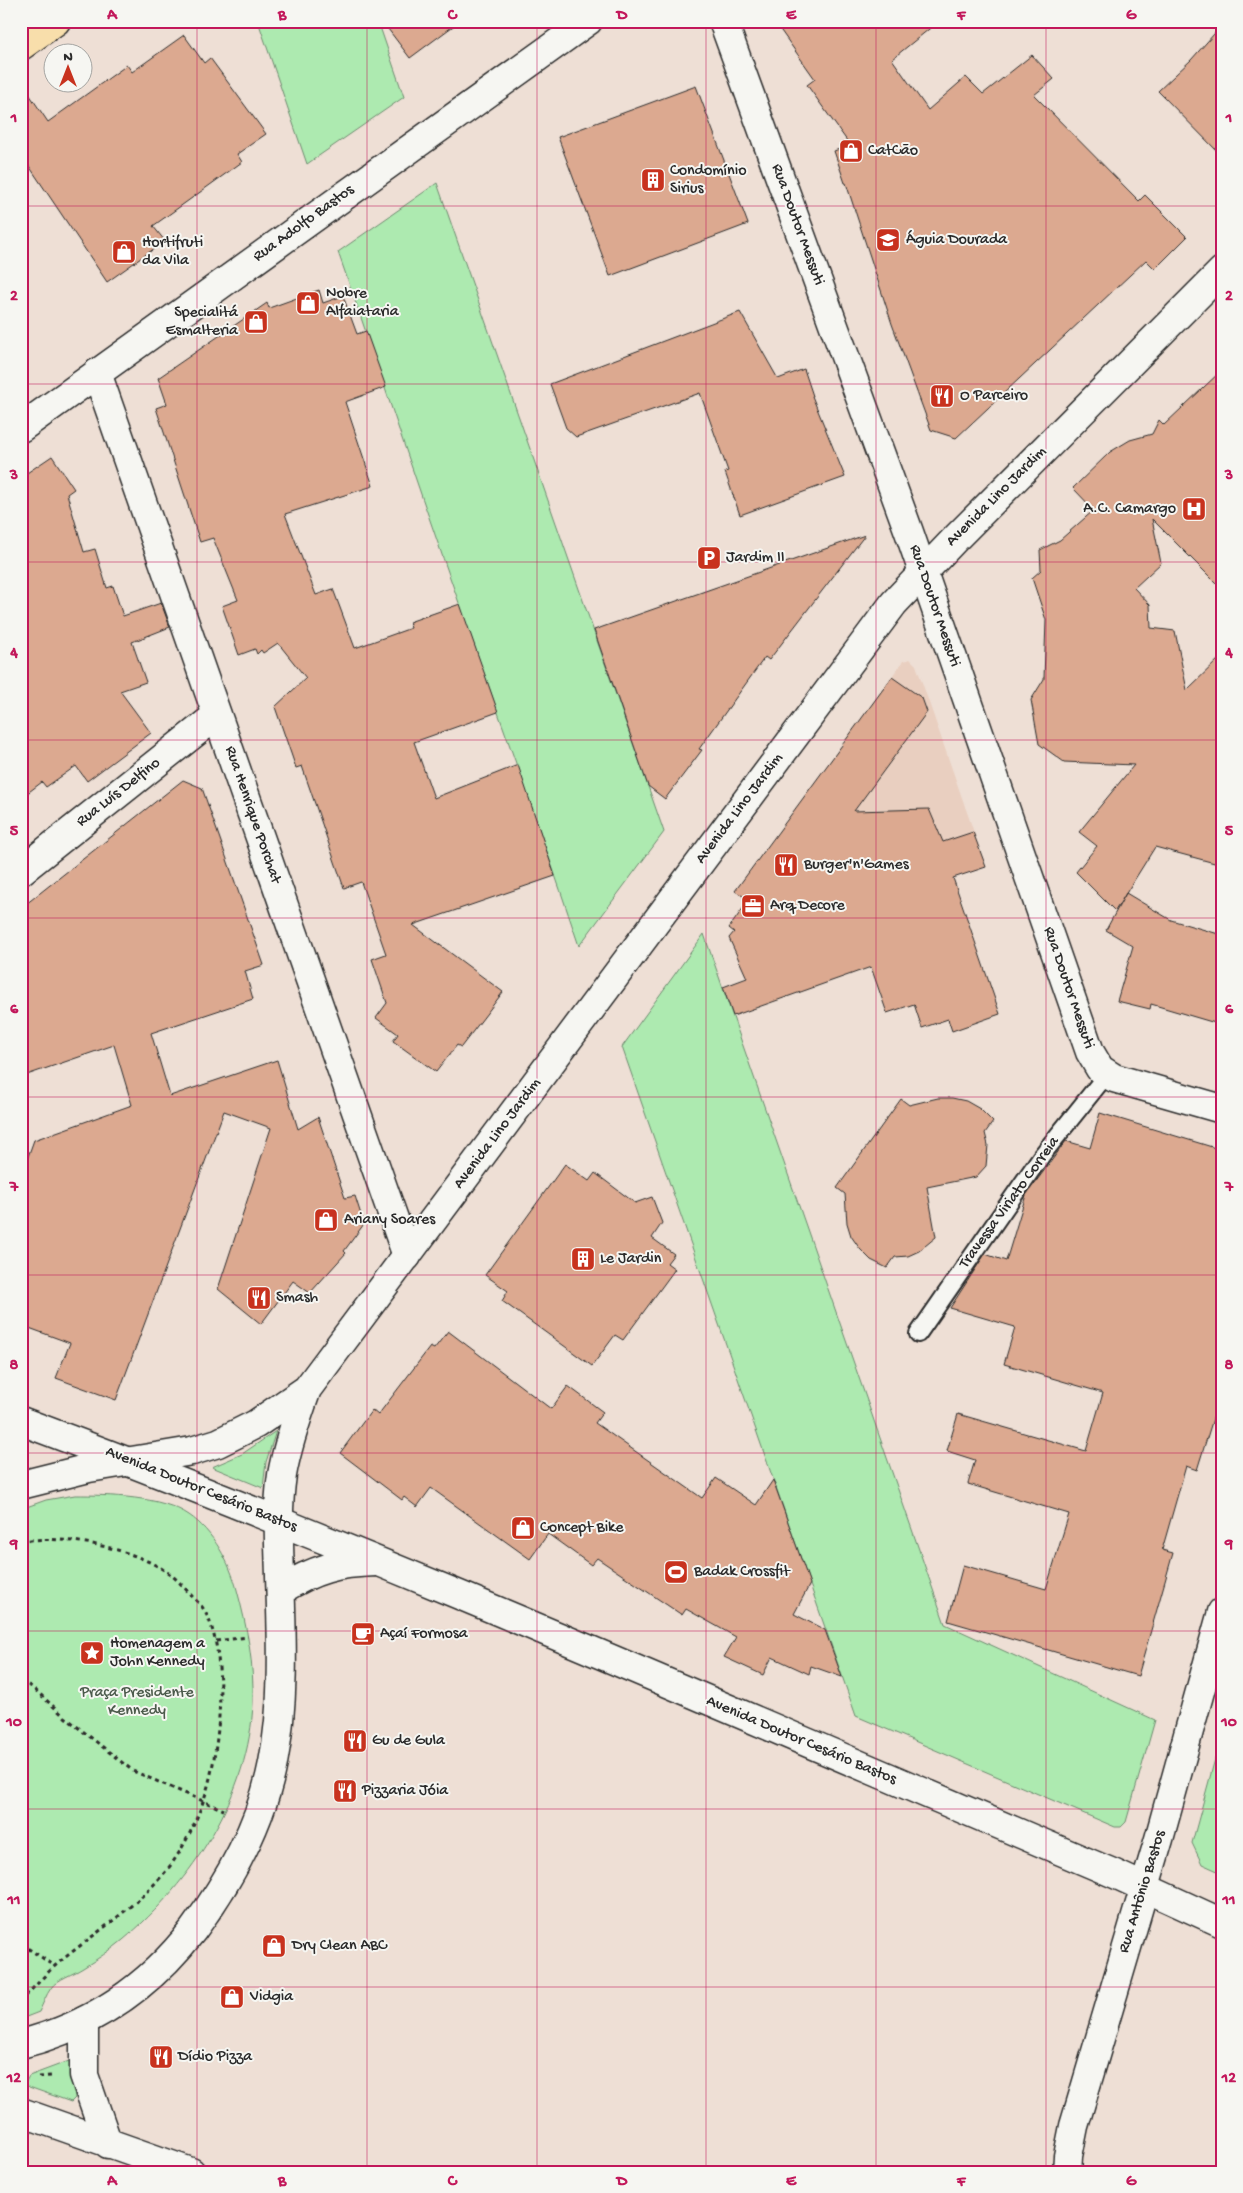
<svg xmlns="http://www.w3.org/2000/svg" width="1243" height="2193" viewBox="0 0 1243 2193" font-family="'Gochi Hand',sans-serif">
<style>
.built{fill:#e9cfc0}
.green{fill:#adeab0;stroke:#6c8a6e}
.building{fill:#dca990;stroke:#2b2b2b}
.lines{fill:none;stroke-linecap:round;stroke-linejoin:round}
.service-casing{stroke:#2b2b2b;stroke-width:20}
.minor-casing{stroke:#2b2b2b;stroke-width:31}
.tertiary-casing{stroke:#2b2b2b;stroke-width:31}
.secondary-casing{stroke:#2b2b2b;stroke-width:31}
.trunk-casing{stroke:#2b2b2b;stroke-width:31}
.path{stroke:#2b2b2b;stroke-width:3;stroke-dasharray:4 4;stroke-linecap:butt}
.service{stroke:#f6f6f2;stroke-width:16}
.minor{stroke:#f6f6f2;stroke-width:28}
.tertiary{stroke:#f6f6f2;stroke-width:28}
.secondary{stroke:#f6f6f2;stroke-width:28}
.trunk{stroke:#f8deab;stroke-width:28}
.grid{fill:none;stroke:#c2185b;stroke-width:1;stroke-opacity:0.55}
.labels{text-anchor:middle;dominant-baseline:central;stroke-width:4;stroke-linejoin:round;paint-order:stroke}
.poi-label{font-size:16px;fill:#2b2b2b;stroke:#f6f6f2;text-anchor:start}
.street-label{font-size:16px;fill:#2b2b2b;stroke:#f6f6f2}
.park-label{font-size:16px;fill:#4c5b4c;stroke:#f6f6f2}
.neatline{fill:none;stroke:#c2185b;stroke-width:2}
.grid-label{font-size:16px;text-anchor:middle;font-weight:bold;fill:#c2185b}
</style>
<rect width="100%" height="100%" fill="#eedfd5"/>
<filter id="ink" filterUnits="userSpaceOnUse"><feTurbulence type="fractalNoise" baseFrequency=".02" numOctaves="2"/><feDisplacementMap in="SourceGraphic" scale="10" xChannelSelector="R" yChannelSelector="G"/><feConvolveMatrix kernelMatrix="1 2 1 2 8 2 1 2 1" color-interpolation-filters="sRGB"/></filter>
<g filter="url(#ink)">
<path class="built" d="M910 659 916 665 986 867 808 792 903 661Z"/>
<path class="green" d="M258 21H378L404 97 307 164Z
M437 183 664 832 579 946C530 798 475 651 424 503 395 419 368 336 338 252Z
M704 934 945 1624 1155 1720 1126 1822 1121 1827H1115L856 1716 622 1047Z
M276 1431 266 1462 263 1488 212 1467 242 1454Z
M75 1495C108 1495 162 1496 189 1515 213 1531 230 1563 237 1590 247 1627 254 1663 253 1702 250 1794 192 1882 123 1940 111 1950 96 1960 83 1968 74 1974 57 1979 51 1988 46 1995 43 2004 39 2012L21 2019V1509L46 1500Z
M1218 1748 1222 1749V1873L1202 1864 1192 1843Z
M69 2061 72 2063 75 2098 71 2102 29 2087 25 2083 29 2076Z"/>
<path class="building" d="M382 21H460L410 58Z
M774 21H939L892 59 928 110 966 77 983 94 1032 55 1054 79 1034 95 1139 201 1145 195 1187 237 1155 269 1146 260 956 438 931 430 892 324 846 183H845L834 151 850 145 807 85 815 79Z
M1222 25V156L1158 91 1191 60Z
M184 35 204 63 210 58 266 134 237 154 242 162 153 226 165 241 107 282 21 154V82L48 122 127 65 132 72Z
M696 86 748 224 610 276 558 137Z
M319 290 323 303 343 296 357 334 366 331 386 387 345 402 373 486 285 514 316 595 333 589 355 648 411 628 409 622 460 604 498 712 414 742 434 798 518 765 555 876 413 925 503 992 461 1047 457 1045 436 1072 393 1041 398 1034 376 1018 387 1003 372 959 386 954 361 882 344 888 302 766 296 768 275 707 306 678 278 643 263 653 261 650 257 654 255 649 239 655 222 606 238 600 213 538 200 542 156 408 167 404 158 378 267 303 269 308Z
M740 312 778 379 804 369 813 396H812L845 477 740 515 725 472 728 471 700 393 576 437 566 428 550 384Z
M1222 370V589L1152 519 1161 563 1134 588 1150 605 1151 628 1175 631 1187 690 1222 656V865L1155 847 1115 911 1076 872 1097 846 1079 832 1134 765 1064 762 1039 744 1031 700 1044 679 1046 620 1032 578 1041 570 1040 550 1060 540 1094 510 1073 488 1110 452 1130 440 1152 434 1159 420 1164 425Z
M52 456 74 489 67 494 84 552 95 549 107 588 113 586 123 616 161 603 170 627 132 642 146 682 120 691 151 733 87 781 76 766 46 787 42 782 21 798V477Z
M865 535 769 660 765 657 699 749 702 750 665 799 648 786 594 630Z
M892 677 922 698 927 712 854 811 929 809 943 842 973 832 986 867 953 878 1000 1014 952 1031 948 1019 922 1028 914 1004 887 1013 871 967 733 1016 723 987 747 978 729 938 734 932 729 928 749 900 735 891Z
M183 780 202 788 264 965 245 971 253 999 151 1033 170 1096 277 1060 298 1129 318 1117 345 1198 355 1196 364 1224 344 1251 346 1253 310 1293 293 1281 261 1324 218 1289 271 1128 224 1111 116 1400 56 1378 70 1343 21 1325V1176L34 1140 132 1105 114 1045 21 1077V908Z
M1126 893 1171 920 1222 935V1025L1151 1004 1150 1009 1117 1001 1133 946 1106 930Z
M938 1098H952L966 1101 980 1109 993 1122 985 1133 988 1145 986 1166 976 1177 927 1187 936 1237 919 1251 908 1256 895 1257 887 1268 871 1260 860 1249 851 1236 847 1223 845 1194 837 1188 901 1099 909 1105Z
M1100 1113 1222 1150V1410L1216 1409 1197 1470 1186 1466 1162 1550 1173 1553 1138 1676 948 1621 963 1565 1046 1589 1069 1514 968 1484 975 1460 947 1451 958 1414 1086 1451 1103 1393 1004 1364 1015 1327 950 1308 985 1254 1006 1261 1026 1195 1066 1141 1090 1148Z
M565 1164 589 1181 595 1173 635 1203 652 1197 662 1223 652 1238 674 1254 667 1263 675 1269 623 1340 615 1335 592 1366 502 1301 508 1291 485 1275Z
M448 1331 551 1409 568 1386 603 1412 595 1423 702 1498 716 1478 756 1505 773 1480 810 1584 794 1614 825 1630 842 1677 811 1666 809 1674 772 1657 763 1675 724 1657 736 1637 686 1609 682 1615 597 1558 591 1565 548 1534 530 1559 431 1488 417 1507 404 1497 402 1500 340 1453 372 1410 378 1415 430 1347 434 1349Z"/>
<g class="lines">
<defs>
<path id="service" d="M918 1334 1042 1155 1107 1074"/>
<path id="minor" d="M723 21 909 532 1090 1052 1100 1069 1114 1078 1222 1109
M97 373 407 1256
M21 871 217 715
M84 2021V2075L108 2144
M21 2112 191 2172
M1067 2172 1068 2156 1074 2126 1159 1839 1222 1612"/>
<path id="tertiary" d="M21 428 588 21
M21 1421C390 1559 752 1720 1115 1874L1222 1923
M281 1590C314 1569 337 1563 376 1562"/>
<path id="secondary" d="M21 1485 89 1468 192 1451 218 1443 256 1424 307 1389
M21 2044C92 2026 149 1987 193 1930 230 1880 261 1825 273 1763 285 1702 282 1638 280 1576 279 1543 277 1509 282 1475 287 1446 297 1417 307 1389L894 603 956 538 1222 271"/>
<path id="trunk" d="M21 46 56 21"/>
</defs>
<use href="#service" class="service-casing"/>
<use href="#minor" class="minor-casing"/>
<use href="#tertiary" class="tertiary-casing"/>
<use href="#secondary" class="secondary-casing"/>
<use href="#trunk" class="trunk-casing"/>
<path class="path" d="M21 1541C65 1535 130 1547 167 1572 176 1578 184 1587 191 1595 195 1600 201 1604 204 1610 230 1653 220 1755 203 1802 195 1824 184 1847 170 1866 139 1906 94 1933 56 1965 44 1975 34 1989 21 1999
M216 1641 248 1637
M21 1681 32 1687 65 1717 133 1771 224 1810
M21 1944 55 1966
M39 2077 51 2076"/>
<use href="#service" class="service"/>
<use href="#minor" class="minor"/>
<use href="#tertiary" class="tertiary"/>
<use href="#secondary" class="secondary"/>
<use href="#trunk" class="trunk"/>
</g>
</g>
<path class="grid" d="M197 21V2172M367 21V2172M537 21V2172M706 21V2172M876 21V2172M1046 21V2172M21 206H1222M21 384H1222M21 562H1222M21 740H1222M21 918H1222M21 1097H1222M21 1275H1222M21 1453H1222M21 1631H1222M21 1809H1222M21 1987H1222"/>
<defs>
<symbol id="shop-square" viewBox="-11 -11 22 22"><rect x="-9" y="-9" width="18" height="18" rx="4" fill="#c8321e" stroke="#f6f6f2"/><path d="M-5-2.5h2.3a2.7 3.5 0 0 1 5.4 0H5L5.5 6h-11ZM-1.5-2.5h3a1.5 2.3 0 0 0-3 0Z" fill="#fff"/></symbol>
<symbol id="building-square" viewBox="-11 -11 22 22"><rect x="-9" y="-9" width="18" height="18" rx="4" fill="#c8321e" stroke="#f6f6f2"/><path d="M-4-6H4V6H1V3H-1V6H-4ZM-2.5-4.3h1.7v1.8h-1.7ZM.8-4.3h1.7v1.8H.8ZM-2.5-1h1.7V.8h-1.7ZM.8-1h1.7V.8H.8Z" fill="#fff"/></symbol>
<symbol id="school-square" viewBox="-11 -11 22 22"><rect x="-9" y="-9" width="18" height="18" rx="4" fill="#c8321e" stroke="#f6f6f2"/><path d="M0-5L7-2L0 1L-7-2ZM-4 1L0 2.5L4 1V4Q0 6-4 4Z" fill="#fff"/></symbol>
<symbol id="restaurant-square" viewBox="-11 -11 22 22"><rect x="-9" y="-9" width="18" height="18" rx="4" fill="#c8321e" stroke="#f6f6f2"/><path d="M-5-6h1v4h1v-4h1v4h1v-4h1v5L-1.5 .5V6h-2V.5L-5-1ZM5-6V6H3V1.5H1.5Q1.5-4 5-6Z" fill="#fff"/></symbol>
<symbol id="hospital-square" viewBox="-11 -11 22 22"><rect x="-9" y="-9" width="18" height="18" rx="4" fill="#c8321e" stroke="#f6f6f2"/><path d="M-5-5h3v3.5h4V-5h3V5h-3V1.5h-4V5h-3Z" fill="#fff"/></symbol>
<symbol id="parking-square" viewBox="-11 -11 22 22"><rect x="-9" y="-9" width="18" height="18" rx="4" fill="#c8321e" stroke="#f6f6f2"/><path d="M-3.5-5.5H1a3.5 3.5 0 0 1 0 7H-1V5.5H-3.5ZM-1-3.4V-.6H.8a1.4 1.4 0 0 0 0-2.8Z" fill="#fff"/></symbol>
<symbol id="office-square" viewBox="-11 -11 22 22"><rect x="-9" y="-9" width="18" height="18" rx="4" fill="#c8321e" stroke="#f6f6f2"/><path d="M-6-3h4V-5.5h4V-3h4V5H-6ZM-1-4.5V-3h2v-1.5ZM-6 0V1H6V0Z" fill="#fff"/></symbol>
<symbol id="stadium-square" viewBox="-11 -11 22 22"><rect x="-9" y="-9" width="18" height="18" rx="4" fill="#c8321e" stroke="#f6f6f2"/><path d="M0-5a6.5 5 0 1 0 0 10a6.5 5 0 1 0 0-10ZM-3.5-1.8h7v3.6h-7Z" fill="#fff"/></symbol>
<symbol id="cafe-square" viewBox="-11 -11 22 22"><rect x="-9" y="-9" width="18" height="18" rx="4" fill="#c8321e" stroke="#f6f6f2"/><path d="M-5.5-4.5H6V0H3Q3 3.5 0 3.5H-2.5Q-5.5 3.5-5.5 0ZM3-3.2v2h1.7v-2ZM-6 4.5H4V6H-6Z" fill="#fff"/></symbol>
<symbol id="sight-square" viewBox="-11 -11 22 22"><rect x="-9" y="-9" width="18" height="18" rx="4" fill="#c8321e" stroke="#f6f6f2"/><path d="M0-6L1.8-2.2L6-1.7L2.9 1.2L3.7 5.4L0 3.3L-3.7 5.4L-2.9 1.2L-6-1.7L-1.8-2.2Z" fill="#fff"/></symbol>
</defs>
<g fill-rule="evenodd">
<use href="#shop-square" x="837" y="137" width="28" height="28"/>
<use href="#building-square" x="639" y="166" width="28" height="28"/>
<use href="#school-square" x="874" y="226" width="28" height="28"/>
<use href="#shop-square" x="110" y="238" width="28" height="28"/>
<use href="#shop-square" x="294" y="289" width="28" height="28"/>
<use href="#shop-square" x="242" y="308" width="28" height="28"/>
<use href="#restaurant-square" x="928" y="382" width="28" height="28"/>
<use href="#hospital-square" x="1180" y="495" width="28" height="28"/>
<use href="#parking-square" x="695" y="544" width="28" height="28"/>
<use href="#restaurant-square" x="772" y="851" width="28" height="28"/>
<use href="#office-square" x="739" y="892" width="28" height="28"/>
<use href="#shop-square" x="312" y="1206" width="28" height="28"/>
<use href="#building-square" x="569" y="1245" width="28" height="28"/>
<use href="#restaurant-square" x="245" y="1284" width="28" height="28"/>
<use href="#shop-square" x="509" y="1514" width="28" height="28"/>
<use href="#stadium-square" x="662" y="1558" width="28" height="28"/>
<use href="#cafe-square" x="349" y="1620" width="28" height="28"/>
<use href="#sight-square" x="78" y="1639" width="28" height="28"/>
<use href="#restaurant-square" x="341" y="1727" width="28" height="28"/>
<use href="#restaurant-square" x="331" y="1777" width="28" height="28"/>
<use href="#shop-square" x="260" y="1932" width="28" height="28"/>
<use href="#shop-square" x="218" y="1983" width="28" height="28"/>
<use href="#restaurant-square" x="147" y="2043" width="28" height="28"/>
</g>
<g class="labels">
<g class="poi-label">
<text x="868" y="151">CatCão</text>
<text x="670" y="171">Condomínio<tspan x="670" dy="18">Sirius</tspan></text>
<text x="906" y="240">Águia Dourada</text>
<text x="142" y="243">Hortifruti<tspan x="142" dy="18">da Vila</tspan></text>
<text x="326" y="294">Nobre<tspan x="326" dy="18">Alfaiataria</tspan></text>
<text x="238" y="313" text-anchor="end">Specialitá<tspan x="238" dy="18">Esmalteria</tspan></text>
<text x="960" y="396">O Parceiro</text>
<text x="1176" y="509" text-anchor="end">A.C. Camargo</text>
<text x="726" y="558">Jardim II</text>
<text x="804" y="865">Burger'n'Games</text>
<text x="770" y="906">Arq Decore</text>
<text x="344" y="1220">Ariany Soares</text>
<text x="600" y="1259">Le Jardin</text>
<text x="276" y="1298">Smash</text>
<text x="540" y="1528">Concept Bike</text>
<text x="694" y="1572">Badak Crossfit</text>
<text x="380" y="1634">Açaí Formosa</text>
<text x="110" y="1644">Homenagem a<tspan x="110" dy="18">John Kennedy</tspan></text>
<text x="372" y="1741">Gu de Gula</text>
<text x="362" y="1791">Pizzaria Jóia</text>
<text x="292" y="1946">Dry Clean ABC</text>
<text x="250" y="1997">Vidgia</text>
<text x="178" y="2057">Dídio Pizza</text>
</g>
<g class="street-label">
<text transform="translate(304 224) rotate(-36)">Rua Adolfo Bastos</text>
<text transform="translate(797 225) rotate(70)">Rua Doutor Messuti</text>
<text transform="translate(997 497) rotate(-45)">Avenida Lino Jardim</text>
<text transform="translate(934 606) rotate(71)">Rua Doutor Messuti</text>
<text transform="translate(119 793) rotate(-38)">Rua Luís Delfino</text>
<text transform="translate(740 809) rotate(-53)">Avenida Lino Jardim</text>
<text transform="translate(252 815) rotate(71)">Rua Henrique Porchat</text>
<text transform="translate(1068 988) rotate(71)">Rua Doutor Messuti</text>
<text transform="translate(498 1134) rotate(-53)">Avenida Lino Jardim</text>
<text transform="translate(1010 1203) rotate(-54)">Travessa Viriato Correia</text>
<text transform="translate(201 1490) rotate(22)">Avenida Doutor Cesário Bastos</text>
<text transform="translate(801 1741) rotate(23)">Avenida Doutor Cesário Bastos</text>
<text transform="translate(1143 1892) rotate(-73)">Rua Antônio Bastos</text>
</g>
<g class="park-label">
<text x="137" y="1693">Praça Presidente<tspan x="137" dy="18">Kennedy</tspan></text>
</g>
</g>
<rect width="1243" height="2193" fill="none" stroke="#f6f6f2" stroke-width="55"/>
<g transform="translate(68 68)"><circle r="24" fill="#f6f6f2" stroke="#a5a5a2"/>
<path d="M0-4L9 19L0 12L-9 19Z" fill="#c8321e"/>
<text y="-8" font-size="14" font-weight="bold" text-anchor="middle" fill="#2b2b2b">N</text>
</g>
<rect x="28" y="28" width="1188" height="2138" class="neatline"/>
<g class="grid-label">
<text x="112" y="19">A</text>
<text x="282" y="19">B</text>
<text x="452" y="19">C</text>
<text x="622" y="19">D</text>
<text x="791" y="19">E</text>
<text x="961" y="19">F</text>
<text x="1131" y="19">G</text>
<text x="14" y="122">1</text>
<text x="1229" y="122">1</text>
<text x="14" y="300">2</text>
<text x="1229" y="300">2</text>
<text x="14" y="479">3</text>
<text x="1229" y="479">3</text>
<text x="14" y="657">4</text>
<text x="1229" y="657">4</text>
<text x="14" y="835">5</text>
<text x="1229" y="835">5</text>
<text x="14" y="1013">6</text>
<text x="1229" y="1013">6</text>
<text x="14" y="1191">7</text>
<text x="1229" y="1191">7</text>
<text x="14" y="1369">8</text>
<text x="1229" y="1369">8</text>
<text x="14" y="1548">9</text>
<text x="1229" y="1548">9</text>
<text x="14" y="1726">10</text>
<text x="1229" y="1726">10</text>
<text x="14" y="1904">11</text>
<text x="1229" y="1904">11</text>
<text x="14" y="2082">12</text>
<text x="1229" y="2082">12</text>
<text x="112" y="2185">A</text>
<text x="282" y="2185">B</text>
<text x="452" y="2185">C</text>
<text x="622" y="2185">D</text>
<text x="791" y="2185">E</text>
<text x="961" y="2185">F</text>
<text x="1131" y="2185">G</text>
</g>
</svg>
